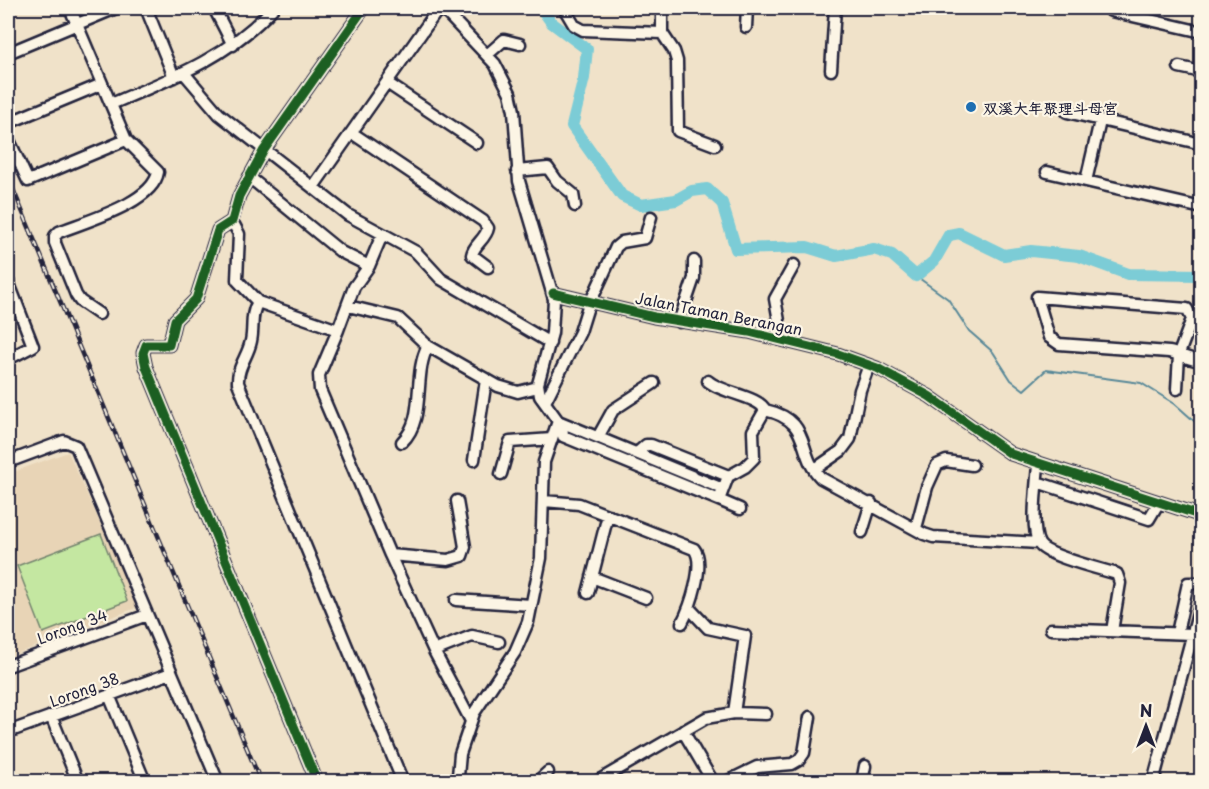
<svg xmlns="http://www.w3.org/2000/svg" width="1209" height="789" viewBox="0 0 1209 789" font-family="'Playpen Sans','LXGW WenKai TC',sans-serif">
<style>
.built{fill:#e8d4b6}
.green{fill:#c4e7a1;stroke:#73846e;stroke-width:1.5}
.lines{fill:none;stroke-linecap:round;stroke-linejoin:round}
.stream{stroke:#588898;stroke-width:2}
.river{stroke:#7cccd6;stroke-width:12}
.minor-casing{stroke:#22223b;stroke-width:15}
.minor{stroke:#fcf5e5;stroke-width:10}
.rail-casing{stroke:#22223b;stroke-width:4.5}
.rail{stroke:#fcf5e5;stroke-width:2;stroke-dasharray:7;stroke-linecap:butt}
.cycleway-casing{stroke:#fcf5e5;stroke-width:13}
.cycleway{stroke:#1b5e20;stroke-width:9}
.poi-dot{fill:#1f6fb2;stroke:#fcf5e5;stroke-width:2}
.labels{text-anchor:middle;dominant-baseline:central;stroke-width:4.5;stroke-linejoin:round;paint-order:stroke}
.poi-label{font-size:15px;font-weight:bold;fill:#22223b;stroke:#fcf5e5;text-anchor:start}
.street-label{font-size:15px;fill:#22223b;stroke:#fcf5e5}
</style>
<rect width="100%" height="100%" fill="#f0e2c9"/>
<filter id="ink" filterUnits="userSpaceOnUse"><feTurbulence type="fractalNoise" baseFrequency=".0167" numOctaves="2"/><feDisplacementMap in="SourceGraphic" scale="12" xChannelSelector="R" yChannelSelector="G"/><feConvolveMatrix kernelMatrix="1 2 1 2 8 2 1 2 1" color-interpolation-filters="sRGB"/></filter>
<g filter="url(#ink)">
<path class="built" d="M68 452 138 607 13 655 8 639V474Z"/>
<path class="green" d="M101 534 127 601 43 633 17 566Z"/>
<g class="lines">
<path class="stream" d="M916 276 948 299 969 331 993 352 1011 380 1024 390 1046 370 1141 383 1175 404 1201 427"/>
<path class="river" d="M541 8 552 23 587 49 584 78 572 126 622 196 641 205 676 200 692 191 707 189 722 203 736 249 807 247 836 256 874 249 892 255 916 276 934 261 949 235 959 233 1004 255 1031 251 1079 256 1128 274 1202 275"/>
<defs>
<path id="minor" d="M70 8 126 140 158 172C153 203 86 221 59 232L55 236V243L76 295 80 301 99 314
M146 8 174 77
M214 8 233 45
M442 8 495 64 510 93 514 111 519 181 554 299 552 333 538 384 540 396 558 421 723 489
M564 8 574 25 583 30 662 33
M662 8V33L674 51 677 61 678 131 715 145
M1111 11 1202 32
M746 27 747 8
M8 53 116 8
M487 55 504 40 520 44
M1179 67 1202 72
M831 70 835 8
M184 73 219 114 348 215 416 252 441 279 550 343
M387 83 477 143
M111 104C171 79 229 57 273 8
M1067 112 1202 144
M8 123 102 84
M352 133 483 221 488 228C486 239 474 244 472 255L488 267
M8 138 28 181 126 140
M517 171 548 168 557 181 573 194 575 206
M1047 172 1202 208
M249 177 341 252 369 266
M1086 181 1100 121
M313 187 439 8
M232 221 239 234 237 280 258 302C250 314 254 328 251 341 248 356 237 367 238 383L403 782
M8 281 33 346 8 359
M553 293 654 317 749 332 838 354 877 368 929 396 1011 454 1202 516
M591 301 616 247 622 242 645 238 651 217
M258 302 338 330 354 287 369 266 382 235
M348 306 398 318 428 346 498 386 518 392 538 387
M679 322 694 278V261
M338 330 319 375 320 390 390 555 434 651 471 721
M778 338 779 321 775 299 794 265
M708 381C721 393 759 396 765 410L753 431 754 458 745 467 727 477
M1177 389 1179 355 1180 351 1192 319 1187 309 1037 297 1049 337 1059 344 1169 352C1180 354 1189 360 1202 361
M545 402 580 332 590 300
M765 410C814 421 795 452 821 478L924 534 933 537 1038 543
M562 423 563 436 719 500 727 479 726 475 651 445H646L637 453
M598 437 613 410 654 383
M402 442C427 418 412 375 428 346
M474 460 486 380
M8 462 64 441 76 446 218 782
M1038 464C1037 483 1030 528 1039 544 1046 556 1101 569 1117 574L1120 583 1112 631
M815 469 841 451 850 439 860 390 869 365
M501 474 510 442 552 439
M1037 482 1149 519 1159 502
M719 500 740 509
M544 501 579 504 694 549C706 563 690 608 682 623
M916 528 927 487 937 465 946 461 972 465
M862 532 871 503
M390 555 448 560 462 556 465 547 457 501
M592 577 646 598
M588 593 608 515
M456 600 531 605
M1051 629 1193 634
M1177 633 1188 583H1202
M434 651 472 636 499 642
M8 666 147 615
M109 695 145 782
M734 713 766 714
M51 716 78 782
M683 731 713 782
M8 732 171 673
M8 776 10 782
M458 776 460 754 474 713 515 652 528 622 541 558 544 462 558 421
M317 782 146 367 143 353 146 345H169L175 320 196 299 218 230 232 221 239 196 264 150 364 8
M537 782 548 772
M596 782 706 718 734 713 745 636 708 628 689 608
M726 782 757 767 792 764 799 760 804 753 810 717
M862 782 865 766
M1153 782 1202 599"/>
</defs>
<use href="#minor" class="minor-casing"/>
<use href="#minor" class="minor"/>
<defs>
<path id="rail" d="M8 177 261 782"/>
</defs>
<use href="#rail" class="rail-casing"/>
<use href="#rail" class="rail"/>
<defs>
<path id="cycleway" d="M553 293 654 317 749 332 838 354 877 368 929 396 1011 454 1202 516
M317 782 146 367 143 353 146 345H169L175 320 196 299 218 230 232 221 239 196 264 150 364 8"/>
</defs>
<use href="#cycleway" class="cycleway-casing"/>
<use href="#cycleway" class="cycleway"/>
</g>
</g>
<circle class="poi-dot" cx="971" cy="107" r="6"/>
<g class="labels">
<g class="poi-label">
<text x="983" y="107">双溪大年聚理斗母宫</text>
</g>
<g class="street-label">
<text transform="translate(719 313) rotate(11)">Jalan Taman Berangan</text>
<text transform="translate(72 626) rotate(-20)">Lorong 34</text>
<text transform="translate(84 689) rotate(-20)">Lorong 38</text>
</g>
</g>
<rect width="1209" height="789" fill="none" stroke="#fcf5e5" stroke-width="30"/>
<rect x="15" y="15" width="1179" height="759" fill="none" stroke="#22223b" stroke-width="2" filter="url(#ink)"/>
<g transform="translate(1146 726)" stroke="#fcf5e5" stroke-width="4.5" paint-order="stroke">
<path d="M0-4.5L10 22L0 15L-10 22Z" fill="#22223b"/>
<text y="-9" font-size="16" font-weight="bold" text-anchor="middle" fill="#22223b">N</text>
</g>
</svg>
